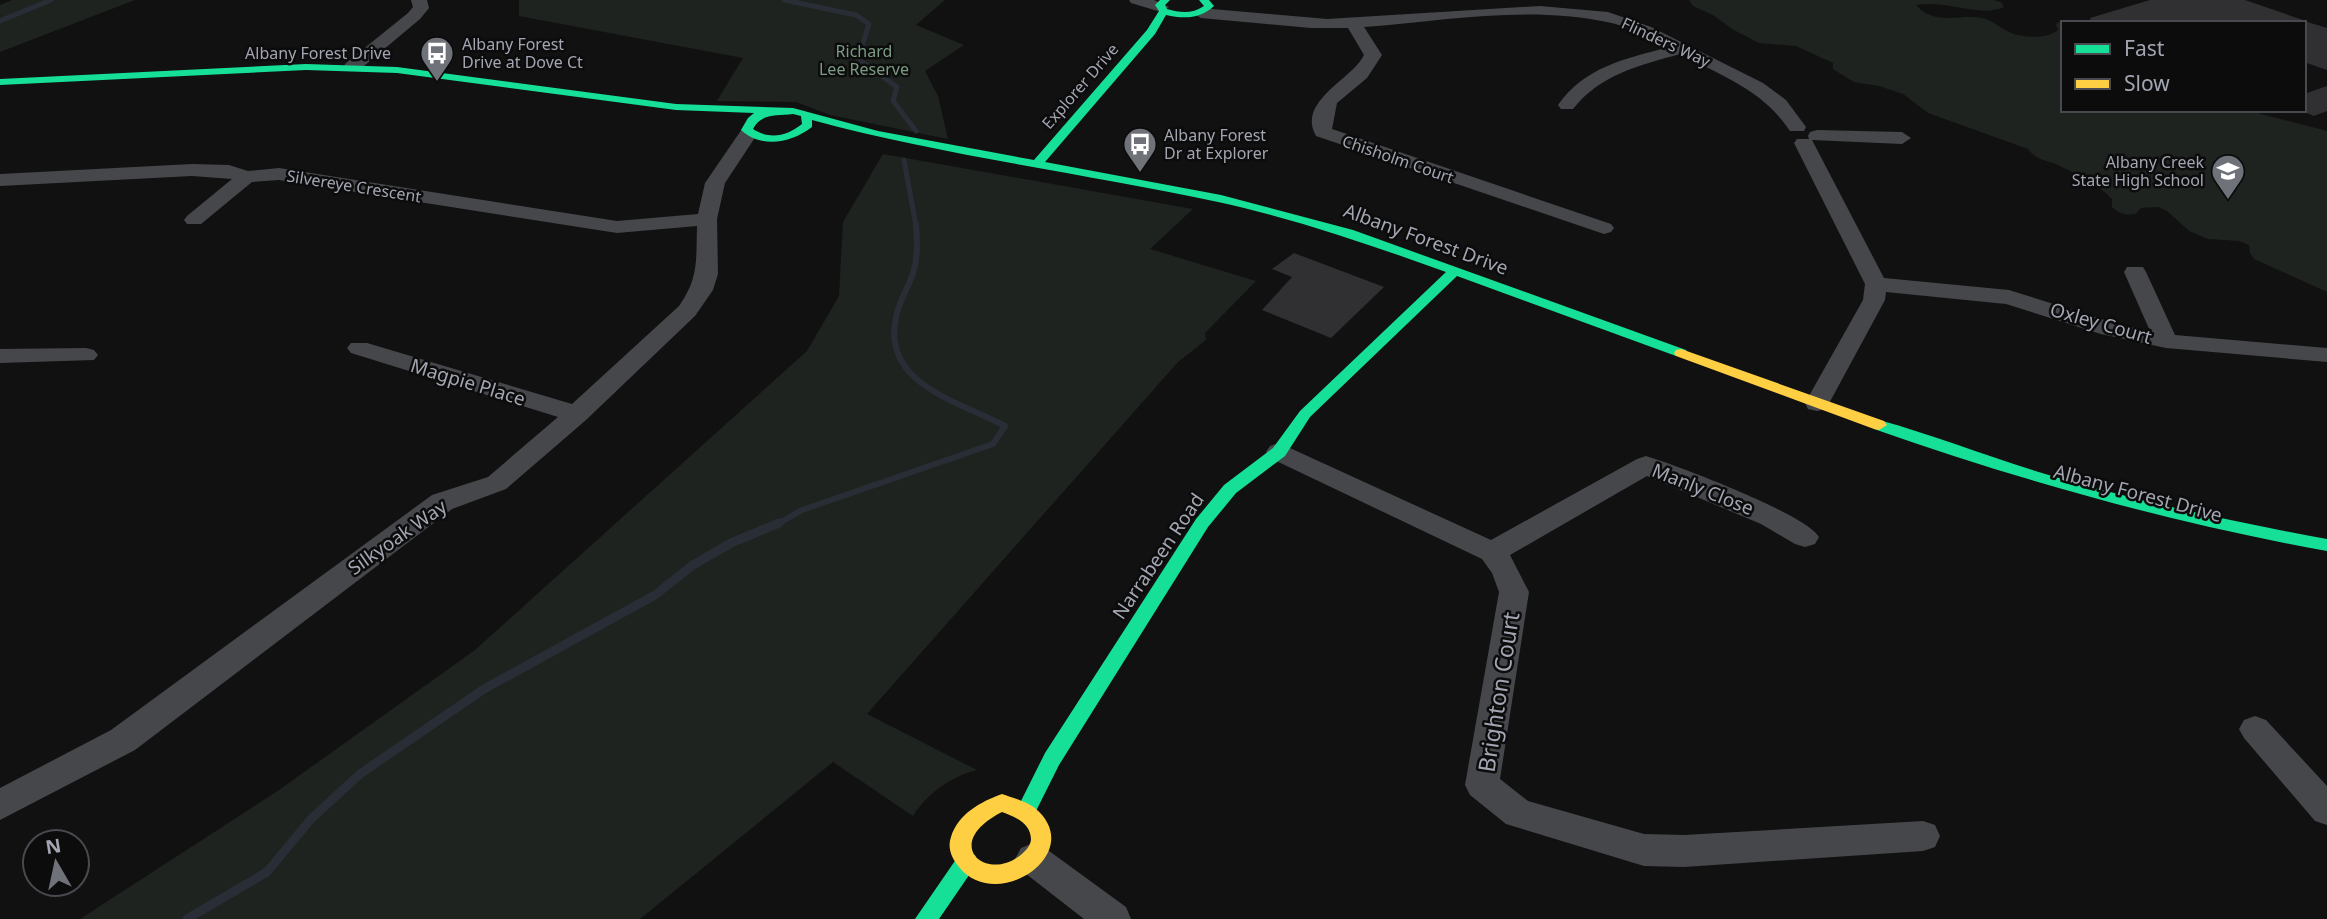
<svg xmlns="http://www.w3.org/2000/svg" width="2327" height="919" viewBox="0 0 2327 919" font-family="'Noto Sans',sans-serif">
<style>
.green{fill:#1e231f}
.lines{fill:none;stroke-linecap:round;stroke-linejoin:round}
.stream-far2{stroke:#292e36;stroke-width:5}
.stream-far1{stroke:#292e36;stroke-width:6}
.stream{stroke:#292e36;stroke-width:9}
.building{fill:#303032}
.street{fill:#46474a;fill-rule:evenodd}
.fast{fill:#16e098;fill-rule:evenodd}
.slow{fill:#ffcf43;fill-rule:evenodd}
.labels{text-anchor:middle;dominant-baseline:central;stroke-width:5;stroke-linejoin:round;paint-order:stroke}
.far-street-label{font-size:16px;fill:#a3a6b2;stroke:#0c0c0d}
.far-poi-label{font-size:16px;fill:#a3a6b2;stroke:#0c0c0d;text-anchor:start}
.far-park-label{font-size:16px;fill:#7b9c82;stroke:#0c0c0d}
.street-label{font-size:19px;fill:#a3a6b2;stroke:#0c0c0d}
.near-street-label{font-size:23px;fill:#a3a6b2;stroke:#0c0c0d}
</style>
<rect width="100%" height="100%" fill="#111112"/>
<path class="green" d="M12 0H135L0 52V5Z
M519 0H945L916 25 964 45 925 71 938 96 948 139 830 115 796 102 717 101 743 58 519 16Z
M1689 0H1993L2001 2 2004 7C1980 18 1948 0 1916 5 1933 26 1962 14 1982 18 1993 20 2001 29 2011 33 2024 38 2047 39 2058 30L2056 24 2059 22 2063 23V110H2246L2327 131V292L2254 259 2250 253 2249 245 2239 241 2208 239 2189 231 2167 211 2158 207 2141 208 2135 214C2125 216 2119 213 2112 207V199C2096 183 2078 175 2058 165 2046 160 2036 160 2028 149L1928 113 1903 94 1879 86 1854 82 1833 69V63L1796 46 1759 43 1732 29 1713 15 1693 6Z
M883 154 1193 209 1150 249 1256 281 1205 333 1206 340 1178 362 867 714 977 770C950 777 928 793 913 816L833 762 640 919H80L279 790 475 650 807 351 839 296 843 222Z"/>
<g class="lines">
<path class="stream-far2" d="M784 0 856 15 869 24 858 59 897 87 893 101 916 131
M0 21 51 0
M904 160 916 226"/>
<path class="stream-far1" d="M776 525 802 510 993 444 1005 426C959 401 878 384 897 313 900 299 909 287 913 273 918 258 917 240 916 224"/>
<path class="stream" d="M187 919 267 872 311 819 360 774 484 689 655 595 693 565 731 543 779 523"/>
</g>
<path class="building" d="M2150 0H2245L2303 20 2302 23H2091L2090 18Z
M2304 21 2327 28V70L2304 62Z
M2327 86V111L2314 116 2304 112V94Z
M1294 253 1384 287 1331 338 1262 310 1292 277 1272 269Z"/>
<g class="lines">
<path class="street" d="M411 0H427L429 8 420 19 358 71H346L343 67 346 63 408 13 413 7Z
M1129 0H1154L1169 7 1161 12 1131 3Z
M1540 6 1608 12 1651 27 1763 83 1786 100 1806 127 1804 131H1790C1763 90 1722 76 1680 54 1638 66 1601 74 1573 109H1561L1558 105C1585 67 1624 59 1666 48 1648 38 1628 26 1607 22 1528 5 1443 21 1364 27L1382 55 1367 78 1337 103 1332 129 1611 224 1614 228 1611 232 1604 234 1316 136C1296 101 1353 79 1364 55L1348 28H1311L1201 18 1193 13 1201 8 1327 19Z
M749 127 758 133 725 183 717 219 718 274 713 290 695 316 586 420 506 489 452 509 135 750 0 820V788L111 730 432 495 488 477 558 417 351 353 347 348 351 343H367L572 404 679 306C699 278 696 259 697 226L617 233 279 180 252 182 201 224H187L184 220 187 216 232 179 192 176 0 186V174L192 164 229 165 248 171 279 168 617 221 698 214 705 183 742 129Z
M1817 130 1902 132 1911 138 1902 144 1812 140 1884 278 2009 290 2114 323 2150 331 2124 272 2127 267H2143L2146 272 2175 335 2327 348V362L2166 348 2101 334 2006 304 1886 292 1885 300 1826 409 1817 411 1808 409 1805 403 1863 300 1865 284 1794 143 1797 139H1809L1808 136 1810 132Z
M86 348 94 350 98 355 94 360 0 363V349Z
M1279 443 1491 540 1637 459 1646 456C1676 465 1806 514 1819 537L1815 544 1805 547 1795 544 1761 524 1647 476 1510 555 1529 592 1500 779 1528 801 1644 834 1684 835 1923 821 1935 825 1940 836 1935 847 1923 851 1684 867 1644 866 1506 824 1470 795 1465 785 1499 592 1492 573 1482 559 1270 458 1266 452 1270 446Z
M2255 716 2266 720 2327 786V825L2315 821 2244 738 2239 729 2244 720Z
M1033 843 1045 848 1126 907 1131 919H1084L1021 870 1015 859 1021 848Z"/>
<path class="fast" d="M1160 0H1170L1165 5 1167 9C1181 13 1192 14 1204 6L1199 0H1209L1214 6C1200 19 1184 19 1166 15L1155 34 1045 162 1221 195 1353 230 1686 350 1688 353 1686 356H1676L1457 276 1310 417 1285 456 1236 493 1208 527 1059 765 1034 815 1027 818 1020 815 1017 809 1045 753 1196 519 1224 485 1273 448 1300 411 1446 272C1371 245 1296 219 1218 202 1083 173 945 156 812 120V127C791 143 762 149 741 130L748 118 754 113 676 110 397 73 306 70 0 85V79L306 64 397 67 676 104 793 108 878 131 1034 160 1147 30 1159 11 1155 5ZM793 114 801 116 802 124C787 136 770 140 753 129 761 113 777 116 793 114Z
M1879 420C1937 436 1994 459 2052 476 2142 502 2234 522 2327 539V551C2172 523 2022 481 1874 429L1871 425Z
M967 852 975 855 978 862 939 919H915L959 855Z"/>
<path class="slow" d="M1681 349 1884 421 1887 425 1879 430 1874 429 1676 356 1674 353 1676 350Z
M1002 794C1013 798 1028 802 1036 809 1087 853 997 914 959 867 952 859 947 848 951 837 958 814 980 802 1002 794ZM1002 812C1015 817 1031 823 1031 840 1030 846 1027 849 1023 853 988 885 939 844 1002 812Z"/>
</g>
<defs>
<symbol id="bus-pin" viewBox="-11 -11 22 30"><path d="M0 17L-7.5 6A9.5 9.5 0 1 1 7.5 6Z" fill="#70727a" stroke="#0c0c0d"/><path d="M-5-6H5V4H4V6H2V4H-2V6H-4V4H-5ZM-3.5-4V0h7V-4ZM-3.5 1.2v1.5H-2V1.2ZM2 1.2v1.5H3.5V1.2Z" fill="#fff"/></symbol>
<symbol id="school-pin" viewBox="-11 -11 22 30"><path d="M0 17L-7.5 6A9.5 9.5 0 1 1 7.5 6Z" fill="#70727a" stroke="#0c0c0d"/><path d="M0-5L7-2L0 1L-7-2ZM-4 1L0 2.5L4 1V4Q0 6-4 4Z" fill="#fff"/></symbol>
</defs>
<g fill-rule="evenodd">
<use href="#bus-pin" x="418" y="34" width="38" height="52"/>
<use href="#bus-pin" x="1121" y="125" width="38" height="52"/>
<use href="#school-pin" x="2209" y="152" width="38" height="52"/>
</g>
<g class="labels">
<g class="far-street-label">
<text transform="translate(1666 42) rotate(25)">Flinders Way</text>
<text x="318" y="53">Albany Forest Drive</text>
<text transform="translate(1080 86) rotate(-49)">Explorer Drive</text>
<text transform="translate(1398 159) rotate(19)">Chisholm Court</text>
<text transform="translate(354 186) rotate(9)">Silvereye Crescent</text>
</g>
<g class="far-poi-label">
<text x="462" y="44">Albany Forest<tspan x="462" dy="18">Drive at Dove Ct</tspan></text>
<text x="1164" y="135">Albany Forest<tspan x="1164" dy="18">Dr at Explorer</tspan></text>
<text x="2204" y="162" text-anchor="end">Albany Creek<tspan x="2204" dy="18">State High School</tspan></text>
</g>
<g class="far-park-label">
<text x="864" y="51">Richard<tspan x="864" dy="18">Lee Reserve</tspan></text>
</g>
<g class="street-label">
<text transform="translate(1426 239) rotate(20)">Albany Forest Drive</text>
<text transform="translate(2101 323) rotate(16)">Oxley Court</text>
<text transform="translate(468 382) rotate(17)">Magpie Place</text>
<text transform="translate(1703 489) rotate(22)">Manly Close</text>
<text transform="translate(2138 493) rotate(15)">Albany Forest Drive</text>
<text transform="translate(397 537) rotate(-35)">Silkyoak Way</text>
<text transform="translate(1158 556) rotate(-56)">Narrabeen Road</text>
</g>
<g class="near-street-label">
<text transform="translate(1498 692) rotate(-81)">Brighton Court</text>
</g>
</g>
<rect x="2061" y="21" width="245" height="91" fill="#0c0c0d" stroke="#484a4f" stroke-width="2"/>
<rect x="2075" y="44" width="35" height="10" fill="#16e098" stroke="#484a4f" stroke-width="2"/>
<text x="2124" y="56" font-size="21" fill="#a3a6b2">Fast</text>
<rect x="2075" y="79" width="35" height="10" fill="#ffcf43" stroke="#484a4f" stroke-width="2"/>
<text x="2124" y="91" font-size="21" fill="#a3a6b2">Slow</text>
<g transform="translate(56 863) rotate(351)"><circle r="33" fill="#0c0c0d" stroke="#484a4f" stroke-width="2"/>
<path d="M0-5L12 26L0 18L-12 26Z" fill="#70727a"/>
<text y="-10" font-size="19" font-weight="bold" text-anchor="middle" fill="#a3a6b2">N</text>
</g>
</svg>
